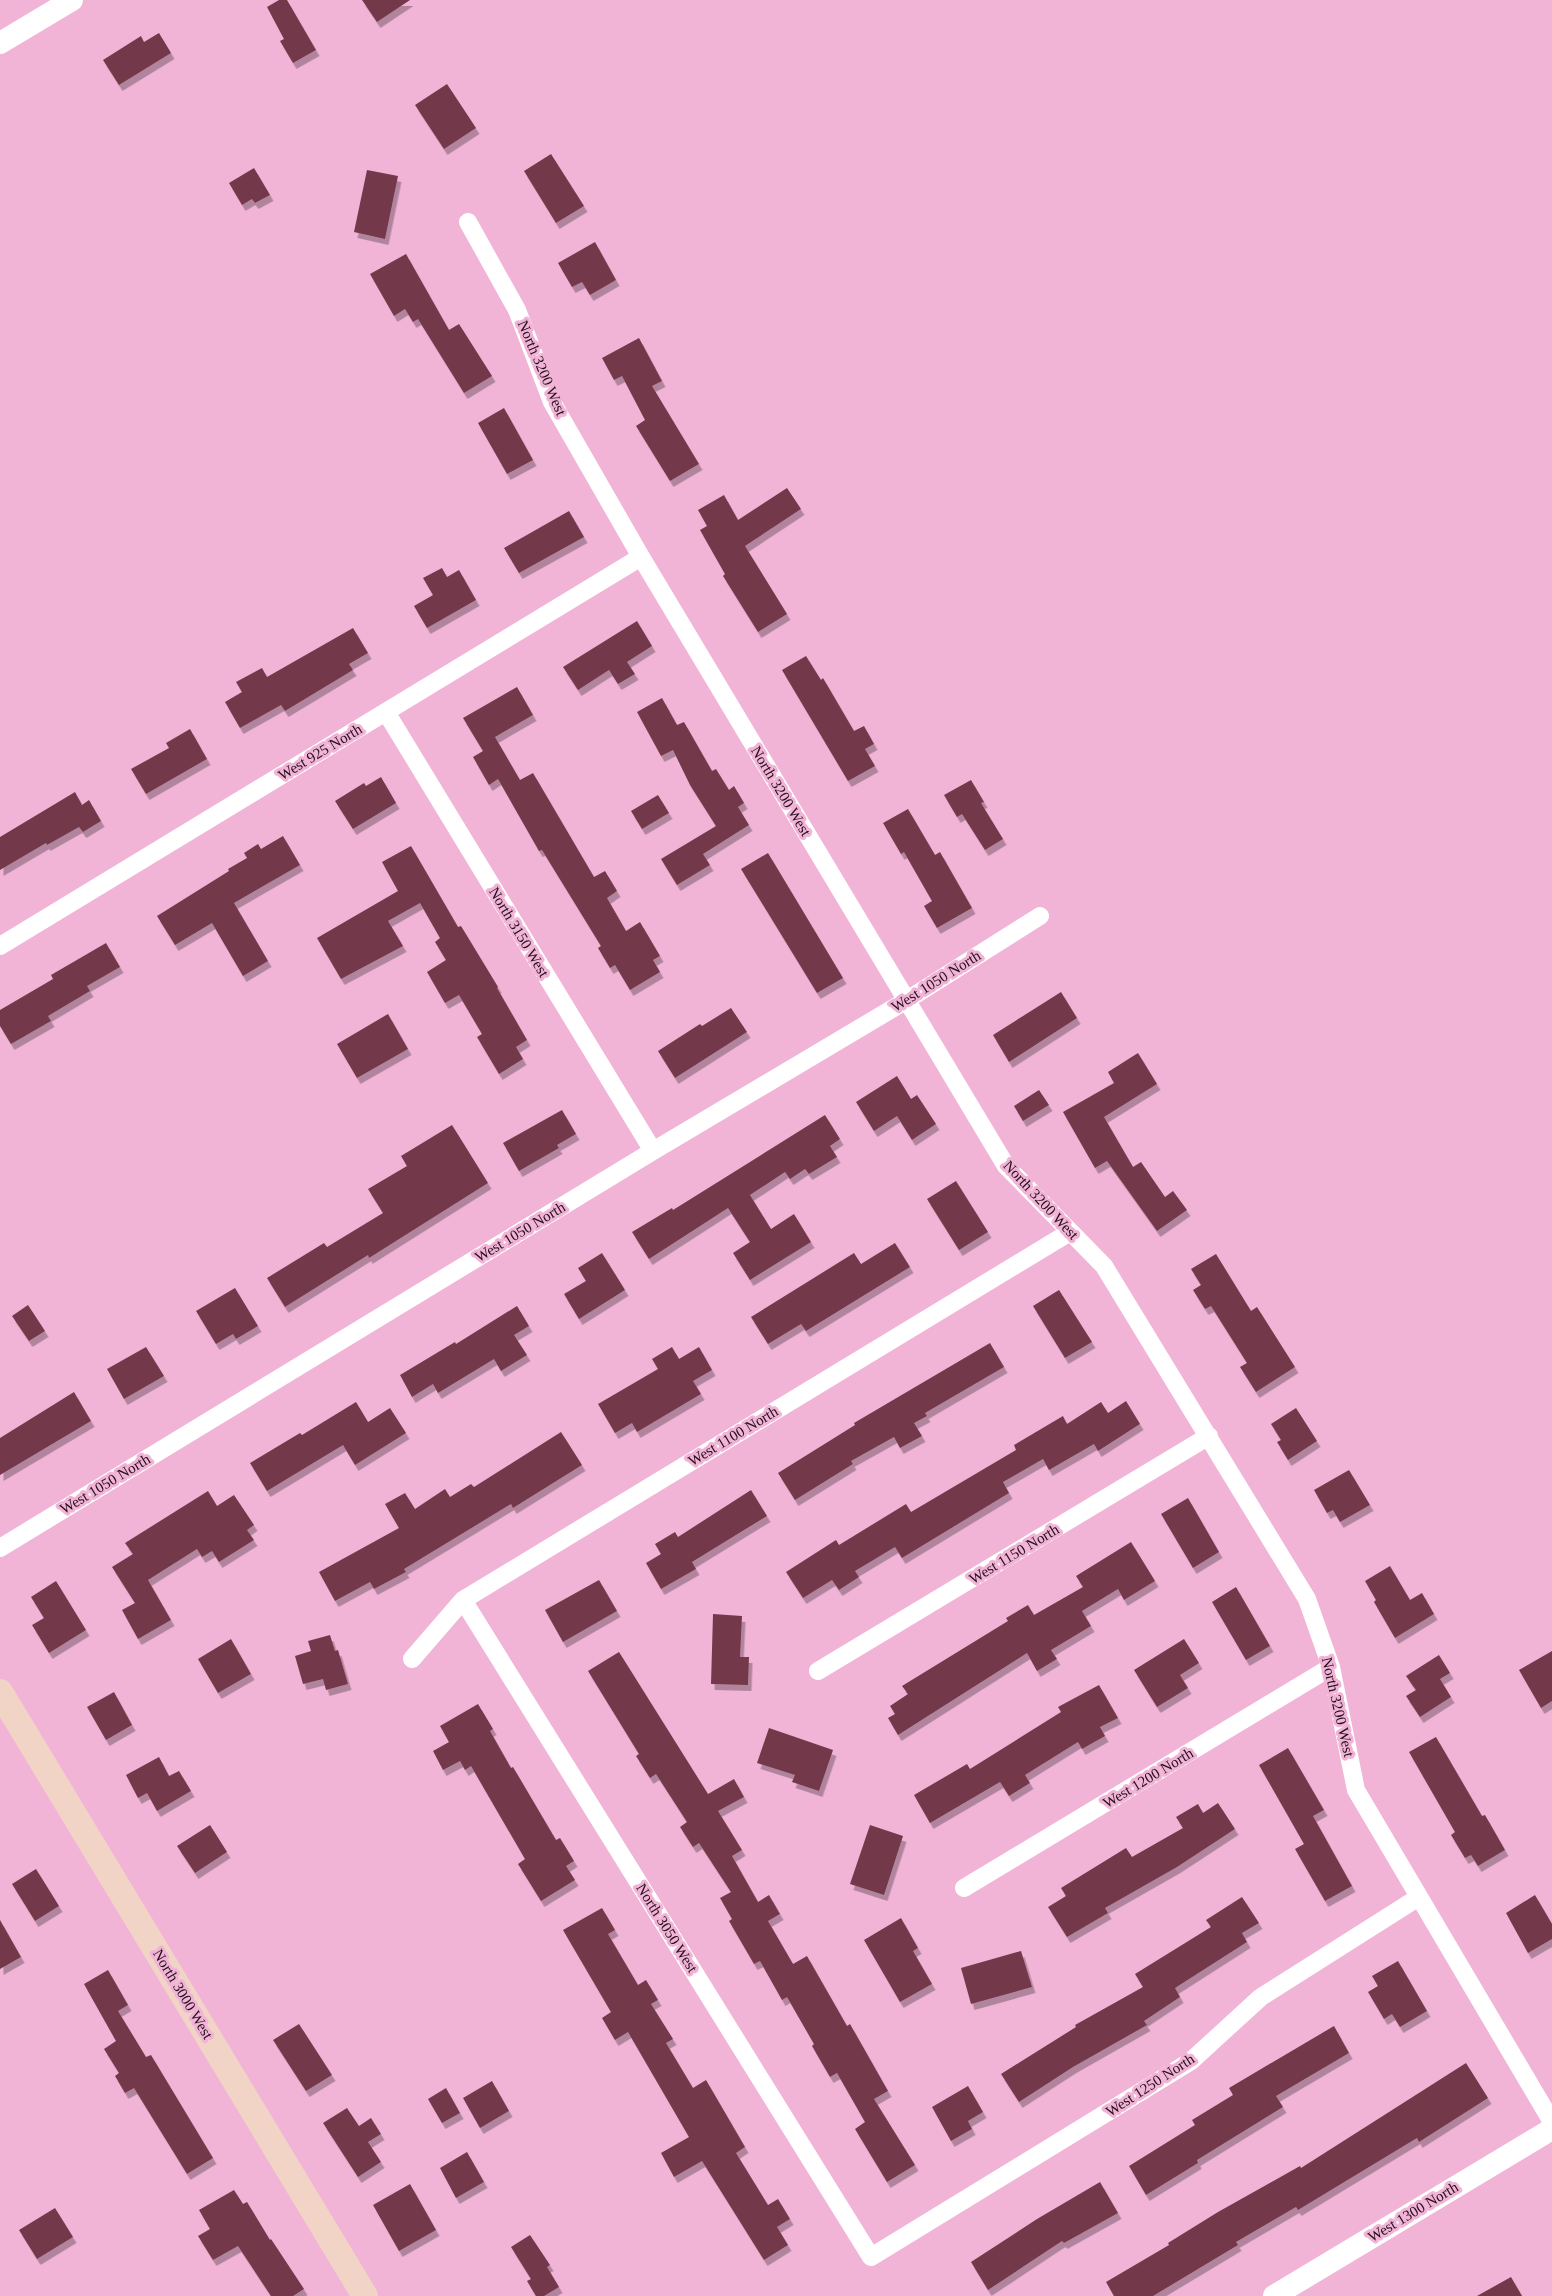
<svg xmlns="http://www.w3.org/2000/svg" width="1552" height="2296" viewBox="0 0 1552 2296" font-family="Georgia,serif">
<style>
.building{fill:#733949;filter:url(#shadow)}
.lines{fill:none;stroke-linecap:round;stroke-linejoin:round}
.minor{stroke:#fff;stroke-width:18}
.tertiary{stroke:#fff;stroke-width:22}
.secondary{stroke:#f2d4c7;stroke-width:26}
.labels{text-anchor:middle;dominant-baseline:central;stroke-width:6;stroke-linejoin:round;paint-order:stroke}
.street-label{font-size:15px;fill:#240e1b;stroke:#f1b4d6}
</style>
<defs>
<filter id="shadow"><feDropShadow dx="3.5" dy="6" stdDeviation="0" flood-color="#0004"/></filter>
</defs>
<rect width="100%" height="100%" fill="#f1b4d6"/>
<path class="building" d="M279 0H287L316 50 293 63 280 41 284 39 267 7Z
M362 0H410L377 22Z
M159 33 171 53 119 85 103 60 141 36 144 42Z
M447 84 476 128 444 149 415 105Z
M551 154 584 206 556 223 524 171Z
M254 168 270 195 255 203 252 199 242 205 229 183Z
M367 170 398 176 385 239 354 232Z
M595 242 616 280 590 295 582 282 572 287 558 263Z
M406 254 449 330 459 324 492 376 464 393 418 319 413 322 405 309 394 316 370 274Z
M639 338 662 381 652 386 699 464 670 481 636 426 645 420 622 376 614 380 602 358Z
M504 408 533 460 507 474 478 423Z
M787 488 801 509 745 546 787 614 758 632 723 576 725 574 700 530 707 526 698 510 724 495 738 520Z
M569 511 584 537 519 573 504 548Z
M442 568 447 577 459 570 476 600 427 628 414 606 433 595 423 578Z
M637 621 652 646 627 662 635 674 618 684 609 670 578 690 563 667Z
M353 628 368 653 349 664 353 670 285 711 281 705 240 728 225 702 242 692 236 682 262 668 267 677Z
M806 656 821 680 823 678 854 731 864 726 874 744 865 749 875 766 848 781 782 670Z
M517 687 533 715 495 737 520 780 533 773 594 877 605 871 617 891 607 898 626 931 640 922 660 956 653 960 660 972 630 990 615 965 610 968 598 948 601 946 542 850 539 851 498 779 489 785 473 757 483 751 463 718Z
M662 698 677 725 684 722 712 771 716 769 729 790 734 786 744 803 738 807 749 825 703 854 710 865 677 885 661 859 716 826 690 785 673 750 661 756 637 712Z
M190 729 207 759 146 794 131 769 169 748 166 743Z
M381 777 396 803 353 829 335 801 364 783 366 786Z
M971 780 984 802 981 803 1003 839 985 850 962 814 957 817 944 795Z
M75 792 82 805 89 800 101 821 83 832 79 827 47 845 46 843 0 870V837Z
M658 795 669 813 642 829 631 811Z
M908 809 935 855 940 852 972 908 937 928 924 906 932 901 904 852 901 854 883 823Z
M283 836 300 865 234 903 268 961 243 976 212 923 175 945 157 916 229 871 228 869 247 858 244 853 258 844 261 849Z
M411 846 458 927 461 926 498 987 497 988 527 1040 516 1047 523 1059 499 1074 477 1037 482 1034 459 995 445 1003 427 972 446 960 435 942 440 938 420 903 388 921 403 946 341 979 317 938 398 891 382 862Z
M768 853 843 978 817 993 741 869Z
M106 943 120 967 87 986 90 991 48 1016 51 1021 11 1044 0 1026V1010L53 979 51 975Z
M1061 992 1077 1018 1009 1062 993 1035Z
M731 1008 747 1032 675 1078 658 1051 700 1024 702 1026Z
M388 1014 408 1049 357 1078 337 1044Z
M1138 1053 1157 1084 1104 1117 1133 1167 1141 1162 1165 1197 1173 1191 1187 1210 1157 1231 1107 1161 1095 1168 1063 1112 1114 1083 1108 1072Z
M897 1076 911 1099 917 1095 936 1124 912 1140 897 1116 874 1131 856 1102Z
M1039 1090 1049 1105 1023 1121 1014 1106Z
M562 1110 576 1134 557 1145 559 1148 519 1171 503 1143Z
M825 1115 840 1139 830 1146 837 1157 809 1174 805 1169 790 1179 785 1172 750 1195 771 1229 794 1214 811 1242 750 1280 733 1253 750 1242 728 1208 649 1259 632 1232 672 1208 673 1210Z
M452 1125 488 1183 369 1258 368 1255 285 1307 267 1278 324 1243 327 1247 383 1213 368 1189 407 1166 401 1156Z
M956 1181 988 1232 959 1250 927 1199Z
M895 1243 910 1267 806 1331 801 1324 768 1344 751 1317 854 1253 861 1264Z
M602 1253 625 1290 579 1319 564 1294 586 1281 578 1268Z
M1216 1254 1251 1311 1257 1307 1295 1367 1256 1392 1240 1367 1247 1363 1211 1306 1205 1309 1193 1290 1201 1285 1191 1269Z
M235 1288 258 1326 236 1339 233 1334 216 1344 196 1311Z
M1059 1290 1092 1342 1065 1358 1033 1306Z
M28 1305 45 1331 29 1341 12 1316Z
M517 1306 529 1326 514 1335 527 1355 501 1371 494 1359 438 1393 433 1384 412 1397 400 1375 455 1342 456 1344Z
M990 1343 1004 1367 925 1413 927 1416 914 1423 922 1436 900 1448 894 1437 851 1461 853 1464 795 1500 778 1473 855 1425 854 1423Z
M146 1347 164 1376 124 1399 107 1369Z
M672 1347 679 1359 699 1347 712 1370 693 1381 701 1394 637 1432 632 1423 615 1433 598 1404 658 1369 652 1359Z
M74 1392 91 1421 0 1475V1438Z
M1126 1401 1140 1424 1098 1451 1094 1444 1049 1470 1043 1459 1003 1482 1009 1493 902 1558 895 1547 855 1571 859 1577 839 1590 832 1580 803 1598 786 1572 836 1540 839 1545 906 1504 911 1512 1016 1450 1014 1445 1063 1416 1067 1424 1101 1402 1108 1413Z
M356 1402 368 1422 390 1408 406 1433 355 1465 343 1445 267 1491 250 1463 300 1433 302 1435Z
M1296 1408 1317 1441 1288 1460 1277 1442 1281 1440 1271 1424Z
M561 1432 582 1465 513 1508 511 1504 404 1569 406 1572 374 1589 370 1582 335 1601 319 1572 399 1528 385 1504 405 1493 415 1509 445 1489 450 1497 471 1484 474 1487Z
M1349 1470 1370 1505 1340 1522 1333 1510 1327 1513 1314 1490Z
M751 1490 767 1516 692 1562 696 1569 661 1589 646 1563 661 1554 655 1544 675 1532 678 1537Z
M208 1491 217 1506 234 1495 254 1525 247 1530 254 1540 219 1562 212 1551 202 1557 197 1549 148 1580 171 1620 138 1639 122 1610 135 1603 112 1567 133 1554 125 1543Z
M1188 1498 1219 1552 1193 1568 1161 1514Z
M1131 1542 1155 1581 1124 1600 1118 1589 1082 1611 1091 1626 1051 1650 1057 1659 1037 1671 1027 1653 898 1735 888 1718 895 1714 890 1706 908 1694 902 1686 1008 1621 1006 1618 1028 1605 1034 1615 1083 1587 1076 1576Z
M1390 1566 1410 1600 1422 1593 1434 1614 1395 1638 1374 1602 1376 1600 1365 1581Z
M599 1580 617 1611 563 1642 545 1610Z
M56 1581 86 1630 49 1653 32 1625 44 1618 31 1597Z
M1236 1587 1270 1646 1246 1660 1212 1602Z
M713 1614 742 1616 740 1657H749L748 1685 711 1684Z
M330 1635 335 1651 338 1650 348 1684 326 1690 323 1679 303 1684 295 1656 311 1651 308 1641Z
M231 1639 251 1674 218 1693 198 1659Z
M1184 1639 1199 1663 1180 1675 1188 1688 1157 1707 1134 1670Z
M1552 1651V1701L1541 1708 1519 1670Z
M619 1652 708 1794 734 1779 744 1797 718 1811 742 1850 732 1856 758 1902 769 1895 780 1914 768 1921 793 1964 807 1956 847 2026 850 2024 888 2091 874 2099 915 2165 887 2182 855 2129 865 2122 837 2073 830 2077 812 2046 814 2044 787 1997 782 2000 760 1961 754 1964 729 1921 732 1919 720 1898 731 1892 699 1843 693 1847 680 1827 687 1822 656 1774 650 1778 636 1756 639 1754 588 1671Z
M1439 1655 1450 1673 1440 1679 1451 1697 1420 1717 1406 1696 1416 1690 1406 1676Z
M1099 1685 1118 1718 1100 1727 1105 1736 1082 1749 1078 1742 1025 1775 1030 1783 1009 1796 1000 1782 930 1823 914 1795 967 1764 970 1769 1061 1712 1058 1707Z
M114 1692 132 1725 106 1740 87 1707Z
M478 1704 493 1729 490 1731 511 1768 513 1767 556 1840 560 1838 574 1861 566 1866 575 1880 541 1901 518 1864 525 1859 471 1766 465 1770 460 1761 443 1770 433 1751 449 1742 440 1726Z
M769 1728 833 1750 819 1791 792 1782 795 1775 757 1763Z
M1436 1737 1482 1816 1485 1815 1505 1850 1478 1866 1471 1855 1465 1858 1451 1835 1455 1832 1409 1752Z
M1288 1748 1324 1810 1313 1816 1352 1886 1325 1901 1295 1849 1304 1844 1259 1765Z
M159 1757 169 1776 179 1771 191 1791 157 1811 147 1793 138 1798 126 1775Z
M1218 1803 1235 1829 1177 1867 1105 1908 1108 1913 1067 1937 1048 1907 1066 1896 1061 1888 1126 1848 1132 1857 1183 1828 1176 1817 1198 1804 1203 1813Z
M210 1825 227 1852 195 1873 177 1846Z
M870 1825 903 1836 884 1895 850 1884Z
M36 1869 59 1906 35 1921 12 1884Z
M1535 1895 1552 1924V1939L1528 1953 1506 1913Z
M1242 1897 1259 1923 1242 1933 1247 1942 1175 1988 1180 1997 1144 2021 1147 2025 1073 2067 1019 2102 1001 2074 1076 2027 1075 2025 1143 1987 1135 1974 1211 1927 1206 1920Z
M602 1908 615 1930 608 1934 638 1985 646 1980 658 2000 651 2004 673 2039 666 2043 693 2088 706 2080 745 2147 736 2153 768 2205 778 2199 790 2219 777 2227 788 2245 764 2260 702 2161 674 2177 661 2153 689 2137 628 2032 615 2040 602 2018 611 2012 563 1930Z
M901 1918 918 1948 913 1951 932 1984 900 2002 864 1940Z
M0 1920 21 1957 0 1969Z
M1021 1951 1032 1987 971 2004 961 1968Z
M1398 1961 1427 2011 1400 2027 1392 2014 1384 2019 1368 1992 1378 1986 1372 1976Z
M108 1970 128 2005 118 2011 146 2057 151 2055 213 2158 187 2174 134 2088 125 2093 115 2076 119 2073 104 2049 116 2041 84 1984Z
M299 2024 332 2075 306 2091 273 2040Z
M1334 2026 1349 2053 1276 2096 1283 2107 1197 2160 1198 2163 1146 2195 1129 2166 1195 2125 1192 2120 1233 2095 1229 2088Z
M1466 2063 1488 2098 1419 2142 1417 2138 1298 2210 1296 2207 1236 2242 1238 2245 1153 2296H1114L1106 2282 1169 2245 1168 2243 1218 2212 1300 2166 1301 2168Z
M492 2081 509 2111 480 2128 463 2098Z
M968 2086 983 2112 968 2121 972 2129 951 2141 932 2107Z
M446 2088 460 2113 442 2123 428 2099Z
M347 2108 359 2126 371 2118 381 2134 368 2142 381 2162 358 2177 323 2123Z
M467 2152 484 2182 456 2198 440 2168Z
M1100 2182 1118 2213 1064 2243 1062 2241 988 2290 971 2262 1037 2219Z
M410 2184 436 2230 399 2251 373 2205Z
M234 2190 243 2204 247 2202 270 2240 271 2239 304 2289 293 2296H271L238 2246 213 2260 198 2236 210 2229 199 2210Z
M55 2208 73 2237 37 2259 19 2230Z
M530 2235 550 2265 547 2267 559 2287 544 2296H536L527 2281 531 2279 511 2247Z
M1511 2277 1522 2296H1477Z"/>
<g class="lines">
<path class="minor" d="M468 222 517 310 552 402 641 557 1006 1166 1104 1266 1307 1599 1331 1667 1356 1790 1552 2122
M386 712 653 1151
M0 946 641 557
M0 1548 653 1151 907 1000 1040 916
M463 1600 871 2257 1191 2061 1261 1997 1419 1897
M412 1659 463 1600 1070 1232
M818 1671 1209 1436
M964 1888 1331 1667"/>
<path class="tertiary" d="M0 43 72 0
M1274 2296 1552 2129"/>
<path class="secondary" d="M0 1692 365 2296"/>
</g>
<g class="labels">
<g class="street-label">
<text transform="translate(542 368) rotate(67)">North 3200 West</text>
<text transform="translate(320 752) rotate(-31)">West 925 North</text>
<text transform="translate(781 791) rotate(59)">North 3200 West</text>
<text transform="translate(519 932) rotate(59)">North 3150 West</text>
<text transform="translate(936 981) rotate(-32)">West 1050 North</text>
<text transform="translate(1041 1200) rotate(47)">North 3200 West</text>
<text transform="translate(520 1232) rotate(-31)">West 1050 North</text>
<text transform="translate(733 1436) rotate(-31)">West 1100 North</text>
<text transform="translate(105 1484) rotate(-31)">West 1050 North</text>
<text transform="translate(1014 1554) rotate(-31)">West 1150 North</text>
<text transform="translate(1338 1707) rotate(77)">North 3200 West</text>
<text transform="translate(1148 1778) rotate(-31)">West 1200 North</text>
<text transform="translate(667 1928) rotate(58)">North 3050 West</text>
<text transform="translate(183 1994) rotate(59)">North 3000 West</text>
<text transform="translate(1150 2085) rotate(-33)">West 1250 North</text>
<text transform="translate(1413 2212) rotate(-31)">West 1300 North</text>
</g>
</g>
</svg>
